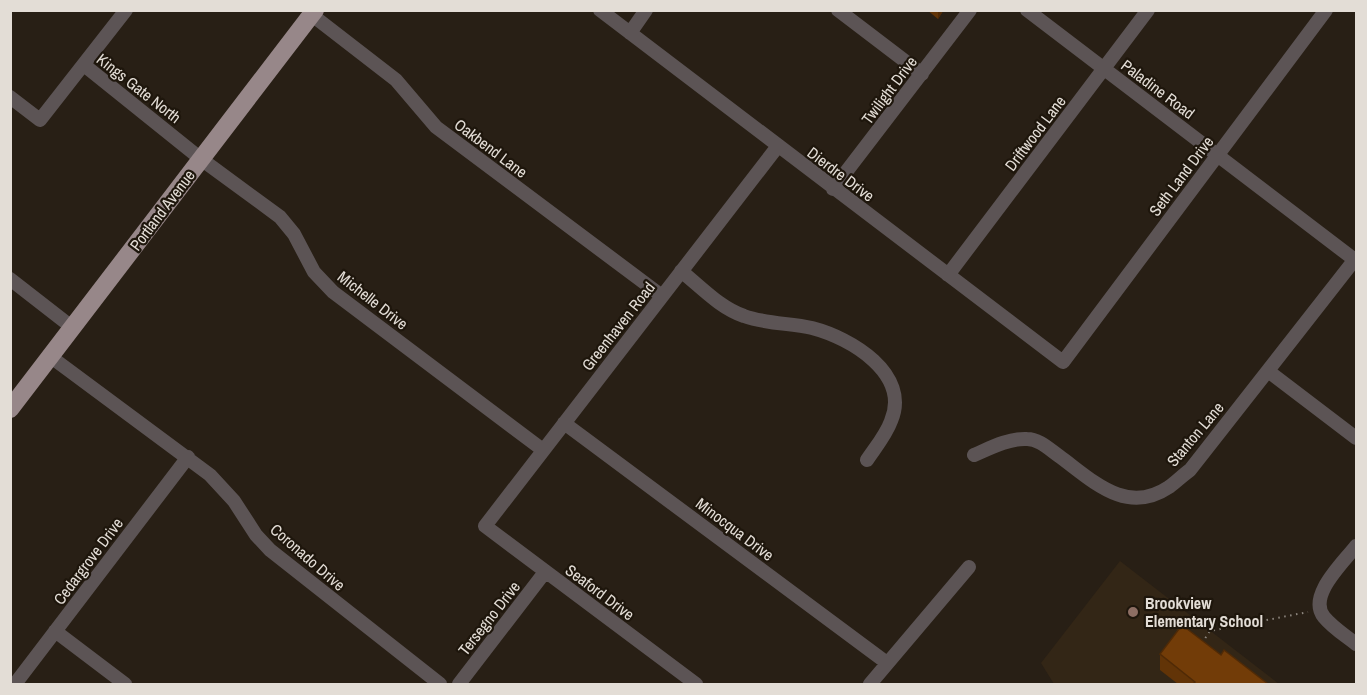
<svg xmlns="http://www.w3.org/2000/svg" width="1367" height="695" viewBox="0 0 1367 695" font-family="'Archivo Narrow',sans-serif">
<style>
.built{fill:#332616}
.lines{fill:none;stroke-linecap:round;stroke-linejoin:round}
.path{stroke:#8d867e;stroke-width:2;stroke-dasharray:1.5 4.5;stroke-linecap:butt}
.minor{stroke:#5c5455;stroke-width:14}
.major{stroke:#978789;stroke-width:18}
.wall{fill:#623407}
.shaded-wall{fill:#502a06}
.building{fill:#723c08;stroke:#502a06;stroke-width:1.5}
.education-dot{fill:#8d6e63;stroke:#1e160c;stroke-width:2}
.labels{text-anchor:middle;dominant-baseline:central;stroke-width:4.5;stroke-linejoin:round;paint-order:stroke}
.street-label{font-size:16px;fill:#e3ddd6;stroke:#1e160c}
.poi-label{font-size:16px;font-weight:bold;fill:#e3ddd6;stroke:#1e160c;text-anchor:start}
</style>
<rect width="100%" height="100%" fill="#281f15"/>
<path class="built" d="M1120 561 1279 684H1054L1041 663Z"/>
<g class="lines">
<path class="path" d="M1202 643 1210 631 1308 612"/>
<path class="minor" d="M600 10 1063 362 1326 10
M838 10 922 74
M1027 10 1355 260
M312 15 396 80 436 127 662 296
M630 33 646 10
M84 65 201 159 280 217 294 234 314 272 333 292 543 450
M10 97 40 120 126 10
M833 189 970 10
M681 271C701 287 720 308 744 316 766 324 790 323 812 328 851 338 911 374 891 421 886 435 875 448 867 460
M948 275 1148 10
M10 279 73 328
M51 357 210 475 234 501 256 535 270 550 440 684
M1268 371 1356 438
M564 423 887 663
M974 455C990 448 1009 438 1027 439 1039 439 1049 449 1059 456 1092 480 1126 516 1169 487 1176 482 1183 475 1190 470L1356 258
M1356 546C1343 563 1307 596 1324 617 1333 628 1346 636 1356 644
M55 631 125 684
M15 684 188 457
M459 684 545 572
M696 684 485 526 778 146
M870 684 969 567"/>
<path class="major" d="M10 409 315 10"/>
</g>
<path class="wall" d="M927 10H943V11L938 19Z
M1160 654 1221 655 1268 684H1178L1160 670Z"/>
<path class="shaded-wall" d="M938 10 943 11 938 19Z"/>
<path class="building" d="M1182 625 1221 655 1224 650 1268 684H1193L1195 682 1160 654Z"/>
<circle class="education-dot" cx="1133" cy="612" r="6"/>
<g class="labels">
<g class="street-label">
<text transform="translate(139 88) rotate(38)">Kings Gate North</text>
<text transform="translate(1158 89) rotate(37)">Paladine Road</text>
<text transform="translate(889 90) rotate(-53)">Twilight Drive</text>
<text transform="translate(1035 133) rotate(-53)">Driftwood Lane</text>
<text transform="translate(491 148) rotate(37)">Oakbend Lane</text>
<text transform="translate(841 174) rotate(37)">Dierdre Drive</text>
<text transform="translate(1181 176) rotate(-53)">Seth Land Drive</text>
<text transform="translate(162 210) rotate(-53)">Portland Avenue</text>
<text transform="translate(373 300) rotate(38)">Michelle Drive</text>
<text transform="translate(618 326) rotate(-52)">Greenhaven Road</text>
<text transform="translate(1195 434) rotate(-50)">Stanton Lane</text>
<text transform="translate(735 529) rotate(37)">Minocqua Drive</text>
<text transform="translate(308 557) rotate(41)">Coronado Drive</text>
<text transform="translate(88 561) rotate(-53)">Cedargrove Drive</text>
<text transform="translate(600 592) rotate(37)">Seaford Drive</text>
<text transform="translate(489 618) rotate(-52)">Tersegno Drive</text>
</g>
<g class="poi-label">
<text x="1145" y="603">Brookview<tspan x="1145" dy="18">Elementary School</tspan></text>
</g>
</g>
<rect width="1367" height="695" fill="none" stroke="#e3ddd6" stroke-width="24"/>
</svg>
